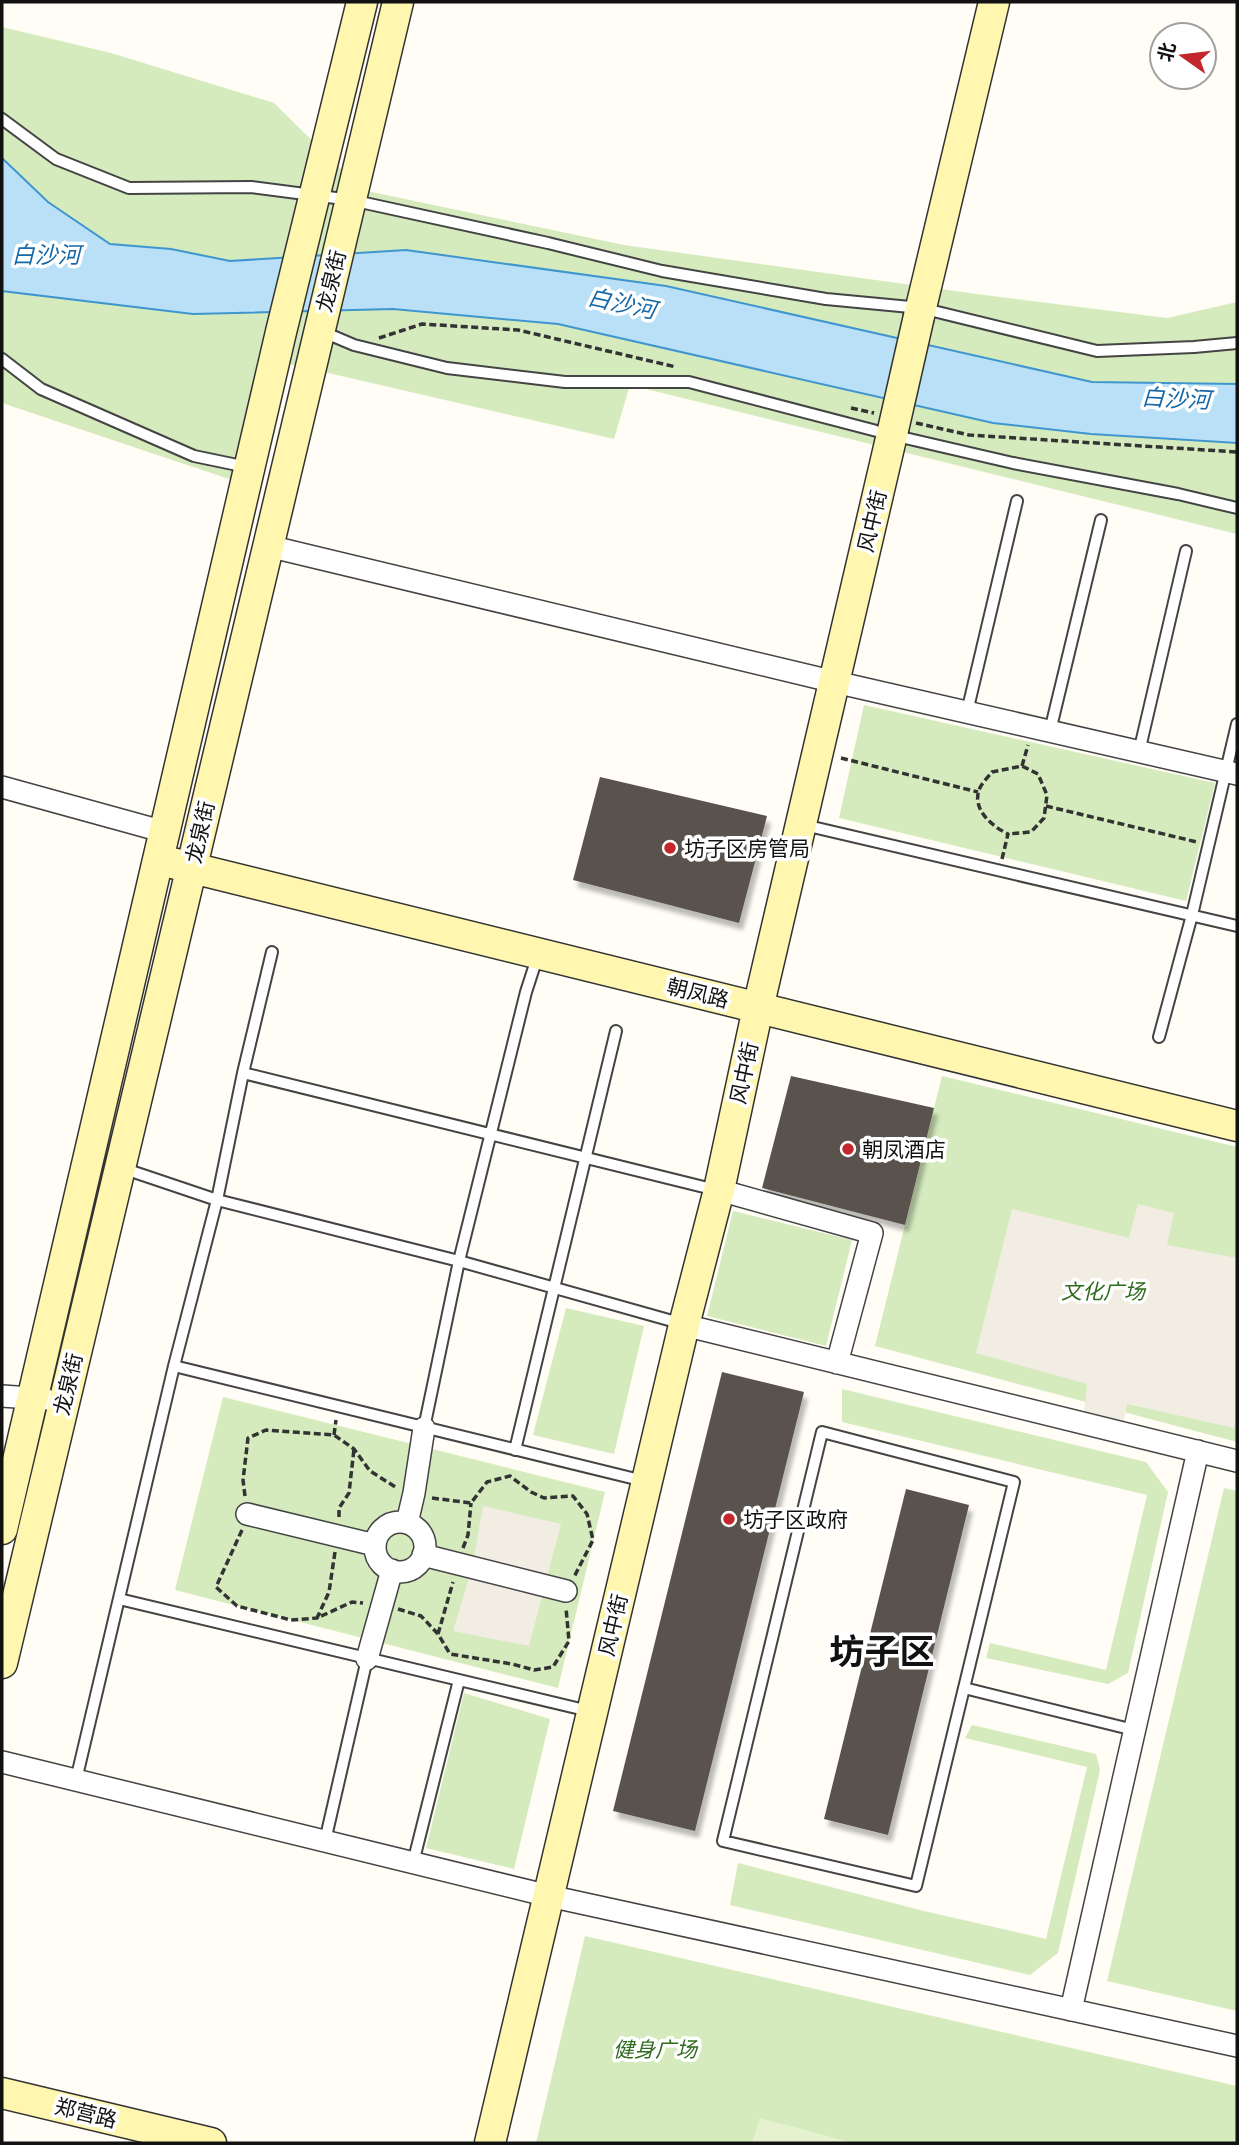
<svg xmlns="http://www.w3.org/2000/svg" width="1239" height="2145" viewBox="0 0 1239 2145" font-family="Merriweather,'Noto Sans SC',serif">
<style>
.green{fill:#d5ebbd}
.pitch{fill:#e6f2cf}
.plaza{fill:#f1ede2}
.water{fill:#b9e0f7;stroke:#3f96cf;stroke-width:2}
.building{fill:#5a524d;filter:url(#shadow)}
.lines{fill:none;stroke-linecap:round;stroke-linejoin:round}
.lane-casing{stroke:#444;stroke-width:14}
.street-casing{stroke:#444;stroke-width:24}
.secondary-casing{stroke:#333;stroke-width:33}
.path{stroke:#333;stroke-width:3.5;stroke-dasharray:7 3.5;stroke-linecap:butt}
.lane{stroke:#fff;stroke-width:10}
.street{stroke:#fff;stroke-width:21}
.secondary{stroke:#fff6b0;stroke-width:30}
.secondary-bridge-casing{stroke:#333;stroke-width:33;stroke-linecap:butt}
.secondary-bridge{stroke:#fff6b0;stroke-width:30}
.poi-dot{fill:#c4262e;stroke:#fff;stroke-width:2.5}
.labels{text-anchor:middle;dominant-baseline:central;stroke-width:7;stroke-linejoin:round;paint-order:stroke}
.street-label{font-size:21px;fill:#111;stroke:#fff}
.poi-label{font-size:21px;fill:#111;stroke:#fff;text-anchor:start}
.park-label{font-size:21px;font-style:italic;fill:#2f6b1f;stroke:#fff}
.water-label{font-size:23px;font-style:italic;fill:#1768a6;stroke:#fff}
.town-label{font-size:35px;font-weight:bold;fill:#111;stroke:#fff}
</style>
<defs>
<filter id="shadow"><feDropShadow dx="4" dy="7" stdDeviation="2" flood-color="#0004"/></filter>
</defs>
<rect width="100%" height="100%" fill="#fffdf5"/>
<path class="green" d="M2 27 111 53 274 103 362 190 624 245 977 294 1167 318 1237 302V534L630 385 614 439 259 357 232 480 2 403Z
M864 705 1215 783 1186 901 839 818Z
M942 1076 1237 1147V1442L875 1346Z
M733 1211 852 1240 826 1346 707 1316Z
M566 1308 644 1326 614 1454 533 1435Z
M842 1389 1146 1462 1168 1492 1128 1673 1108 1684 986 1658 990 1643 1106 1670 1147 1495 842 1422Z
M223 1397 605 1492 558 1688 175 1590Z
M1224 1488 1237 1491V2011L1107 1981Z
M464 1693 550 1719 514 1869 426 1848Z
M972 1725 1096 1754 1100 1770 1058 1953 1030 1975 730 1905 738 1863 924 1911 1046 1939 1087 1767 965 1738Z
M585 1936 1237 2086V2143H536Z"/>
<path class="pitch" d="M760 2118 853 2143H752Z"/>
<path class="plaza" d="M1138 1204 1174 1213 1167 1245 1237 1258V1416L1234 1428 1127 1404 1122 1433 1083 1423 1087 1384 976 1353 1012 1209 1129 1238Z
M483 1506 561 1524 529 1646 453 1631 472 1568Z"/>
<path class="water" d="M2 158 48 202 110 244 171 249 230 261 406 250 666 286 1092 382 1237 384V443L1091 434 993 423 558 324 393 309 193 314 2 291Z"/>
<path class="building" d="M600 777 767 816 739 923 573 880Z
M791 1076 934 1108 905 1225 762 1188Z
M722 1372 804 1392 695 1831 613 1811Z
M906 1489 969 1505 888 1835 824 1819Z"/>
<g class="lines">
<defs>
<path id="lane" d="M2 119 56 159 129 188 251 187 351 200 548 243 662 271 826 299 921 308 1097 351 1194 347 1237 343
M321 331 354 345 447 368 565 382H689L892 435 1013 463 1178 494 1237 508
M2 359 41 389 194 456 247 467
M967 712 1017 501
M1050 731 1101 520
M1139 752 1186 551
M804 825 1237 926
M1159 1037 1192 915 1237 724
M243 1073 716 1190
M122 1168 217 1200 459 1261 683 1324
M174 1366 644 1481
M424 1428 459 1261 526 992 538 955
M822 1432 1014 1482 916 1886 723 1841Z
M515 1450 616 1031
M119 1599 589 1711
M964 1688 1134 1730
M76 1780 174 1366 217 1200 243 1073 272 952
M325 1841 367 1659
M413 1863 459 1680"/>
<path id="street" d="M268 546 835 682 1237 774
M2 787 165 832
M719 1190 872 1233 837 1363
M684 1325 1237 1461
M2 1396 45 1399
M247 1514 375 1545
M375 1547a25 25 0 1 1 50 0a25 25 0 1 1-50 0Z
M407 1523 414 1493 424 1428
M423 1555 566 1591
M367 1659 392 1570
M2 1762 549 1896 1237 2046
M1071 2010 1198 1451"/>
<path id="secondary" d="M919 316 994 2
M172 863 1237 1126
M2 1529 281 332 362 2
M2 1663 398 2
M2 2093 211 2143
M490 2143 684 1325 719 1190 758 1008 893 430"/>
</defs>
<use href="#lane" class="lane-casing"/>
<use href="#street" class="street-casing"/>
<use href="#secondary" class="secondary-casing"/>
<path class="path" d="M379 338 422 324 518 330 676 367
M851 408 874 413
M916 423 969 435 1237 452
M841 758 978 792
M1022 766 1028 745
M1046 806 1197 842
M1002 859 1008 834C993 827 972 810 979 790 981 784 988 777 992 772L1022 766 1038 774 1047 795 1044 818 1031 832 1008 834
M334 1435 336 1420
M245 1496 243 1480 248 1438 266 1430 334 1435 354 1449 370 1471 397 1488
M432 1498 471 1503 487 1482 510 1476 531 1492 544 1498 573 1496 587 1514 593 1540 574 1577
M339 1517V1508L349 1493 354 1449
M242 1530 216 1587 237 1606 291 1620 317 1618
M463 1548 468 1535 471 1503
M335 1552 329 1592 317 1618 352 1602 363 1603
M398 1609 421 1616 438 1634 450 1654 512 1664 534 1670 553 1667 569 1641 566 1608
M438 1634 453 1582"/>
<use href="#lane" class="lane"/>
<use href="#street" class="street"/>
<use href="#secondary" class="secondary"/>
<defs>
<path id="secondary-bridge" d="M893 430 919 316"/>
</defs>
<use href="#secondary-bridge" class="secondary-bridge-casing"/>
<use href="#secondary-bridge" class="secondary-bridge"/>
</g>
<g class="poi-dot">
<circle cx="670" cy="848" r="7"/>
<circle cx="848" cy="1149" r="7"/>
<circle cx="729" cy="1519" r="7"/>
</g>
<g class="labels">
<g class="street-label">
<text transform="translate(331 281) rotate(-76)">龙泉街</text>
<text transform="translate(872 521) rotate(-77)">风中街</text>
<text transform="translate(200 832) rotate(-77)">龙泉街</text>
<text transform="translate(698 993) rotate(14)">朝凤路</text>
<text transform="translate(744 1073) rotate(-78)">风中街</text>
<text transform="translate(68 1384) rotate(-77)">龙泉街</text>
<text transform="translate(613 1625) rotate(-77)">风中街</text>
<text transform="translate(86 2113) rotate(14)">郑营路</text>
</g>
<g class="poi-label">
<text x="684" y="848">坊子区房管局</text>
<text x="862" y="1149">朝凤酒店</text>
<text x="743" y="1519">坊子区政府</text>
</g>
<g class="park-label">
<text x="1103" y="1291">文化广场</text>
<text x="655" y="2049">健身广场</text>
</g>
<g class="water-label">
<text x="46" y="254">白沙河</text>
<text transform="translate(622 303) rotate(12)">白沙河</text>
<text transform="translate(1176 398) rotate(3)">白沙河</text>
</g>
<g class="town-label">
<text x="882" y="1652">坊子区</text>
</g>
</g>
<rect width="1239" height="2145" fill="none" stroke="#111111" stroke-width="7"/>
<g transform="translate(1183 56) rotate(284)"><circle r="33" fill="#ffffff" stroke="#a0a0a0" stroke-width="2"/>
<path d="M0-5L12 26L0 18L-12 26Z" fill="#c4262e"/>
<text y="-10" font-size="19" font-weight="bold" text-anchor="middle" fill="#111111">北</text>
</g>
</svg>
